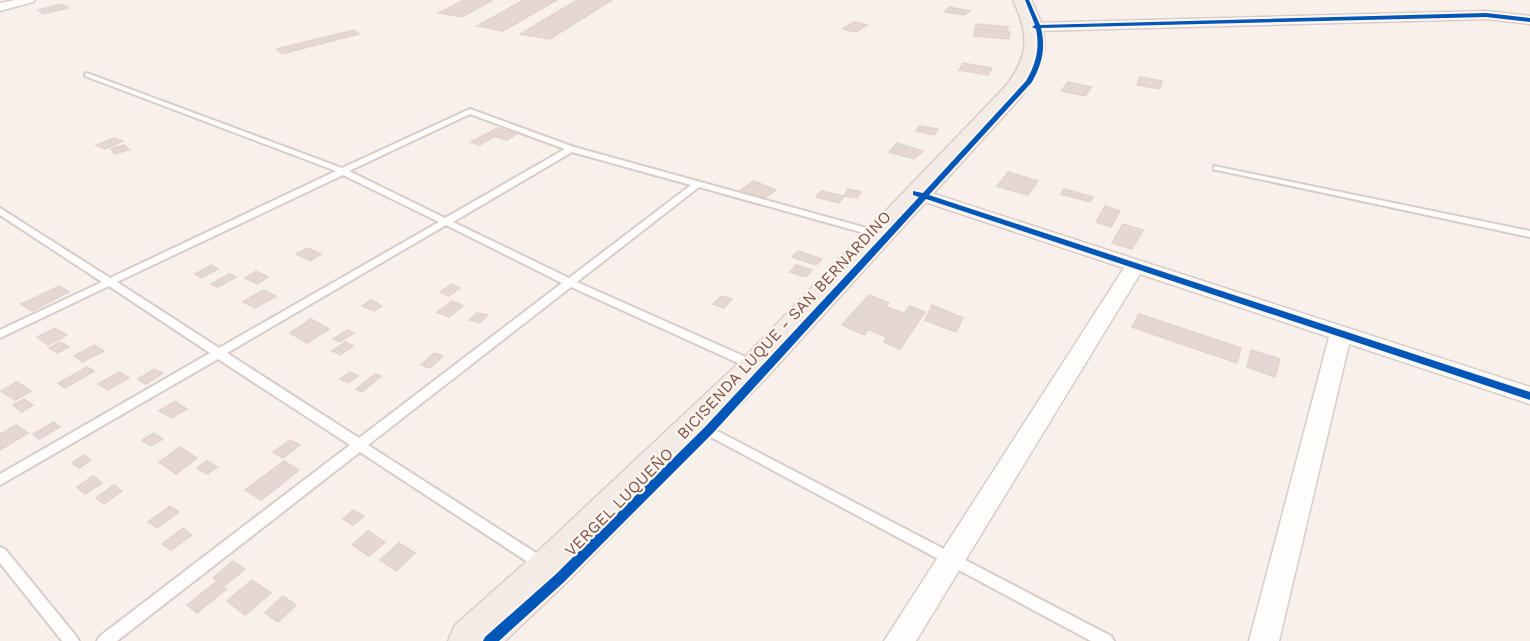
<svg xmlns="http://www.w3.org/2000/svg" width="1530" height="641" viewBox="0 0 1530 641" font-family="'Work Sans',sans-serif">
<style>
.building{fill:#e5d7d2;stroke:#e2d3cd;stroke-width:1.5}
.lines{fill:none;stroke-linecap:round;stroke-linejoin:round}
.service-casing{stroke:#d7ccc8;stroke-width:4}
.minor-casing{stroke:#d7ccc8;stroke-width:3}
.primary-casing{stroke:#dacdc9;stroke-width:3}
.service{fill:#fefdfc;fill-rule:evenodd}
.minor{fill:#fefdfc;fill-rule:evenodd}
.primary{fill:#f3ebe5;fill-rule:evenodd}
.cycleway-casing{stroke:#fff5ed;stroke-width:4}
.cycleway{fill:#0057b8;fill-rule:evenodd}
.labels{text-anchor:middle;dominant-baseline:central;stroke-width:4.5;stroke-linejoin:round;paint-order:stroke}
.street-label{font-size:16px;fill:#7a5048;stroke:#fff5ed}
</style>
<rect width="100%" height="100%" fill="#f8f1eb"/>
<path class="building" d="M464 0H493L462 17 439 13Z
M524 0H557L503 31 477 26Z
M577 0H612L550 39 520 34Z
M62 4 68 8 43 14 38 10Z
M949 7 970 11 965 15 944 12Z
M854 22 867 25 856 32 842 29Z
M976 24 1008 27 1007 32 975 29Z
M975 29 1010 32 1009 39 974 36Z
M354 30 359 34 282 54 277 49Z
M963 63 992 68 988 75 959 70Z
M1140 77 1162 81 1160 89 1137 85Z
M1068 82 1092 87 1085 96 1061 91Z
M920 126 938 129 934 135 916 131Z
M497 128 517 134 507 140 486 134Z
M486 134 495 136 480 145 471 142Z
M114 138 123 141 105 149 96 145Z
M897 143 923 151 914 159 889 152Z
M124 145 129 150 115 154 111 149Z
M1008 172 1038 181 1028 195 997 186Z
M754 181 776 190 763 199 740 190Z
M848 189 861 192 857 198 844 196Z
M1064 189 1093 197 1090 202 1061 194Z
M821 191 844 196 839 203 816 197Z
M1105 206 1120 211 1111 227 1096 222Z
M1123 224 1143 230 1132 249 1112 243Z
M307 248 321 254 310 261 296 254Z
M798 251 822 259 816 265 792 257Z
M211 265 218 269 202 278 195 274Z
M796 265 812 270 806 277 790 272Z
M256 271 268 277 257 284 245 278Z
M229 274 236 277 218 287 211 284Z
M452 284 460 288 449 296 440 292Z
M59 286 69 292 32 311 21 304Z
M263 290 276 296 255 308 243 302Z
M869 295 889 303 886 307 903 313 886 337 868 329 864 335 842 325Z
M721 296 732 299 724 308 713 304Z
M371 300 382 306 374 311 362 306Z
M452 301 463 306 449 317 437 312Z
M932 305 963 318 956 332 925 320Z
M910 306 925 312 900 349 884 342Z
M477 313 488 315 480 323 469 320Z
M1139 314 1241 348 1237 363 1132 327Z
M311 319 329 329 307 343 290 333Z
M55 328 67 335 48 345 37 337Z
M347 330 354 333 340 342 333 339Z
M60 342 69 347 57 353 49 348Z
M345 342 353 346 340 355 332 351Z
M94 345 104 351 83 362 74 356Z
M1251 350 1280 359 1275 377 1247 367Z
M434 353 443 356 430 368 421 365Z
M87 367 94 371 65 388 58 383Z
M154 369 163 373 146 384 138 379Z
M119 372 129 378 108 390 98 384Z
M350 372 358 376 348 383 340 379Z
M375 374 381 376 362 392 356 389Z
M17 382 31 391 15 400 1 391Z
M24 399 33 405 22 412 13 405Z
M175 401 187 409 172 418 159 411Z
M54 422 60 427 39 439 33 434Z
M16 425 28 433 0 450V434Z
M154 433 163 439 151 446 142 440Z
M290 440 300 445 283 458 273 452Z
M180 447 197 458 176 474 159 462Z
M84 455 91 460 79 468 72 463Z
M207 461 217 467 207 474 197 468Z
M284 461 299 470 261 500 245 490Z
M93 476 102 483 85 494 77 487Z
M114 485 122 491 104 504 96 498Z
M170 506 179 512 157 528 148 522Z
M353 510 364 516 353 525 343 519Z
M183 528 192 535 171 550 162 544Z
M368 531 385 542 369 556 352 545Z
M399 543 415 553 396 571 380 560Z
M233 561 245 569 224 586 213 578Z
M252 580 271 593 245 615 227 601Z
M216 582 226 589 197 613 187 605Z
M283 596 296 605 278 622 265 613Z"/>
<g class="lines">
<defs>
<path id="service" d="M87 73 342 168 470 109 574 147 881 232 883 234 878 237 875 236 699 187 577 282 757 362 759 365 757 368H749L571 287 368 445 547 560 549 564 547 568 542 570 537 568 360 452 117 641H97L100 636 350 445 218 359 0 485V474L210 353 109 286 0 338V330L102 282 0 215V208L110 278 336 171 85 76V74ZM470 114 565 149 445 218 349 171ZM572 152 691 185 569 278 453 222ZM343 175 439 222 219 348 117 282ZM446 225 562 283 359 438 227 353Z
M1214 166 1530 231V237L1217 170H1214Z
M700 422 1111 636 1114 641H1091L696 429 694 426 696 423Z
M0 547 5 549 76 636 79 641H62L0 563Z"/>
<path id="minor" d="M15 0H35L33 2 0 11V3Z
M1486 11 1530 16V24L1486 19 1035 31 1029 27 1035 23Z
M916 188 1530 387V404L1349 344 1279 641H1249L1329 337 1140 274 916 641H884L1124 268 910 197 907 193 910 189Z"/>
<path id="primary" d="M1013 0H1031C1053 42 1047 61 1020 98L768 376 566 583 505 641H448L455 625 534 555 744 358 1004 88C1029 57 1030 36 1013 0Z"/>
</defs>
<use href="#service" class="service-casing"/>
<use href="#minor" class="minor-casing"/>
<use href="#primary" class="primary-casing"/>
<use href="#service" class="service"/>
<use href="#minor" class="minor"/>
<use href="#primary" class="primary"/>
<defs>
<path id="cycleway" d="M1025 0H1029L1040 25 1486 13 1530 18V22L1486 17 1041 28C1046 48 1042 64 1032 82L929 195 1530 392V400L926 199 713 433 563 583 499 641H483L485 637 555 575 705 427 919 197 913 195V191L923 193 1026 81C1036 64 1040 48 1036 29L1032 27 1035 25Z"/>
</defs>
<use href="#cycleway" class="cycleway-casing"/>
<use href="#cycleway" class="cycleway"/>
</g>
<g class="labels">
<g class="street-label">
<text transform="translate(784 325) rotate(-47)">BICISENDA LUQUE - SAN BERNARDINO</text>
<text transform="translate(619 502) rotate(-45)">VERGEL LUQUEÑO</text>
</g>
</g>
</svg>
